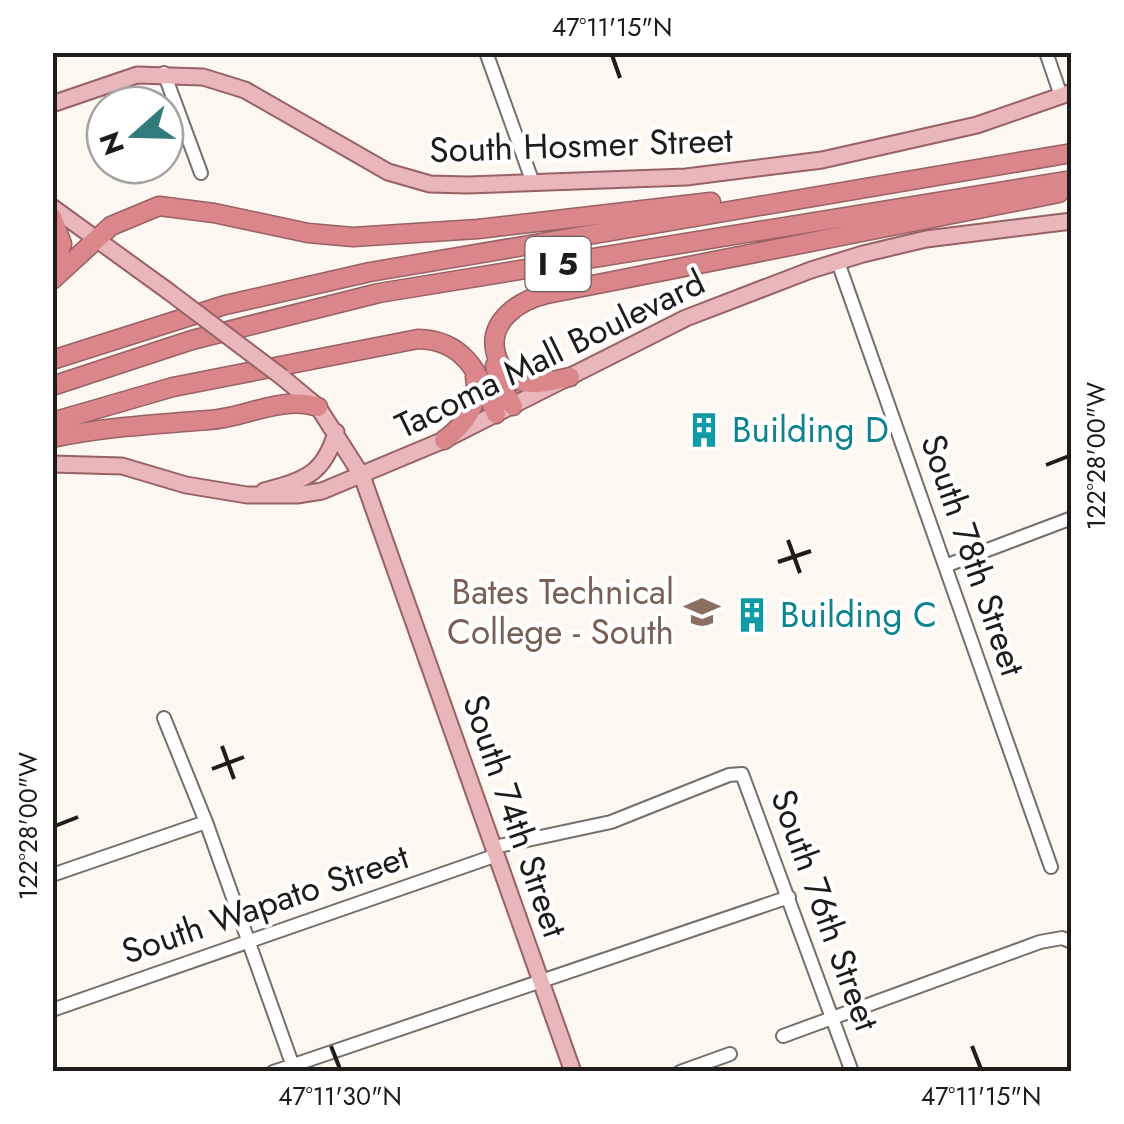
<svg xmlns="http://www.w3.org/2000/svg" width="1124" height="1124" viewBox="0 0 1124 1124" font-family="Jost,sans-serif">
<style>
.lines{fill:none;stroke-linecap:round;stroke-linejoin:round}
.minor-casing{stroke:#746f6b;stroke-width:16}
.major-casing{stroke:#986163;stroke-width:19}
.highway-casing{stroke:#986163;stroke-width:21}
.minor{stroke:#fff;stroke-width:12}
.major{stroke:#e9b6b9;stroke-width:15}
.highway{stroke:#da868b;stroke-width:18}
.major-bridge-casing{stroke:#986163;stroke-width:19;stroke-linecap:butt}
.major-bridge{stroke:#e9b6b9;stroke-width:15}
.ticks{fill:none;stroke:#1e1c1a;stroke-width:4}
.labels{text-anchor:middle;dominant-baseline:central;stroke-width:8;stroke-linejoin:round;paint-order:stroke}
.shield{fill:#fff;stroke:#62605f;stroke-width:2.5}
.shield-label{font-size:32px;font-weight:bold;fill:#1e1c1a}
.street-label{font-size:35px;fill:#1e1c1a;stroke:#fff}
.culture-label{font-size:35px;fill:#0d838f;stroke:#fff;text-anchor:start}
.education-label{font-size:35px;fill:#785e54;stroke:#fff;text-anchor:end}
.neatline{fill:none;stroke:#1e1c1a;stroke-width:4}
.ticks-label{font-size:25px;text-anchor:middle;fill:#1e1c1a}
</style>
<rect width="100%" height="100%" fill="#fdf7f2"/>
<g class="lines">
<defs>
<path id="minor" d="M486 52 533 183
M1046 52 1061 96
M164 73 201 173
M838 262 1051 867
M945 566 1072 518
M164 718 206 822 295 1072
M494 847 611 822 729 775 742 774 852 1072
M52 875 206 822
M52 1010 497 855
M783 1036 1040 942 1062 938 1072 942
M273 1072 789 897
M680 1072 730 1054"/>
<path id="major" d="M52 104 137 75 203 77 245 90 388 172 430 184 467 185 686 177 822 160 977 125 1072 92
M52 207 168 291
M282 377 318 407 362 476 573 1072
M52 464 122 466 186 485 247 495H297L322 491 444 440 686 318 811 270 863 254 926 239 1072 221
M264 491C304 480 324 475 336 432"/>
<path id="highway" d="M52 217 62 244 52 270
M52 280 111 226 159 206 214 213 308 233 353 237 478 229 711 202
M52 360 225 305 370 272 1072 153
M495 366 500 384 513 406
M570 377C552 381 532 387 514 379 504 374 499 365 496 354 487 321 520 300 547 294L1059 193
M52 386 192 340 379 293 1072 180
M52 422 173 387 418 339C466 340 479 375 496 414
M52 438C105 427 156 424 209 420 245 418 282 395 318 407
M444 440C465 425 480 404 475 377"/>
</defs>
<use href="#minor" class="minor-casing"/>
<use href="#major" class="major-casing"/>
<use href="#highway" class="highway-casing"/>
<use href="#minor" class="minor"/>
<use href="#major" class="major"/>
<use href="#highway" class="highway"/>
<defs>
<path id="major-bridge" d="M168 291 282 377"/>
</defs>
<use href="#major-bridge" class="major-bridge-casing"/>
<use href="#major-bridge" class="major-bridge"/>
</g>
<path class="ticks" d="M612 55 620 78M1046 465 1069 456M788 540 800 573M778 562 811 551M222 746 234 779M212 769 244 757M55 826 78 817M331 1046 340 1069M972 1046 981 1069"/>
<defs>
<symbol id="building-bare" viewBox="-9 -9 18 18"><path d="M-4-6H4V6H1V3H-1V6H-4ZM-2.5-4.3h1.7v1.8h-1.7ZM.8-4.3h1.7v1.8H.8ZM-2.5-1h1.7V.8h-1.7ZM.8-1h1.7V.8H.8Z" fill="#0f9aa8" stroke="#fff" stroke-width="2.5" paint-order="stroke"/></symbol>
<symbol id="university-bare" viewBox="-9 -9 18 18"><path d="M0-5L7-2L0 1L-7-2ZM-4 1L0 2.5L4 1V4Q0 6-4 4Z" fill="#8d6e63" stroke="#fff" stroke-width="2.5" paint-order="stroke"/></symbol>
</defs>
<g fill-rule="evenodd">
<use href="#building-bare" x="679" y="405" width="50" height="50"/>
<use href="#university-bare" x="677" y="587" width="50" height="50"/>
<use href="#building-bare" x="727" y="590" width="50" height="50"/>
</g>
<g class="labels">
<rect class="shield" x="525.5" y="237" width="65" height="54" rx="8"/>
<g class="shield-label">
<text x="558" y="264">I 5</text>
</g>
<g class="street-label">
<text transform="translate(581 145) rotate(-2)">South Hosmer Street</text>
<text transform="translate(550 354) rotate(-26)">Tacoma Mall Boulevard</text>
<text transform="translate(973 555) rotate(71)">South 78th Street</text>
<text transform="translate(515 816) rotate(71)">South 74th Street</text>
<text transform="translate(265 904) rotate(-19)">South Wapato Street</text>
<text transform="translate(825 910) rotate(70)">South 76th Street</text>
</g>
<g class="culture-label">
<text x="732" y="430">Building D</text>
<text x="780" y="615">Building C</text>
</g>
<g class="education-label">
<text x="674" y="592">Bates Technical<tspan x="674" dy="40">College - South</tspan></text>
</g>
</g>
<rect width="1124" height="1124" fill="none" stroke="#ffffff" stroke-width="110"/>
<g transform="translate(135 135) rotate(250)"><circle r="48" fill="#ffffff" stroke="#a5a4a3" stroke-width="2.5"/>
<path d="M0-8L18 38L0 25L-18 38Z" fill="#327b7b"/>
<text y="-15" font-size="28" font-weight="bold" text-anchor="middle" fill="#1e1c1a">N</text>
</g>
<rect x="55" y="55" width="1014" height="1014" class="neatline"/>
<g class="ticks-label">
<text x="612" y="36">47°11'15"N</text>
<text transform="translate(1096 456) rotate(-90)" y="9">122°28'00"W</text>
<text transform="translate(28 826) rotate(-90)" y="9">122°28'00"W</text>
<text x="340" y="1105">47°11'30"N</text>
<text x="981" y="1105">47°11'15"N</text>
</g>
</svg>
